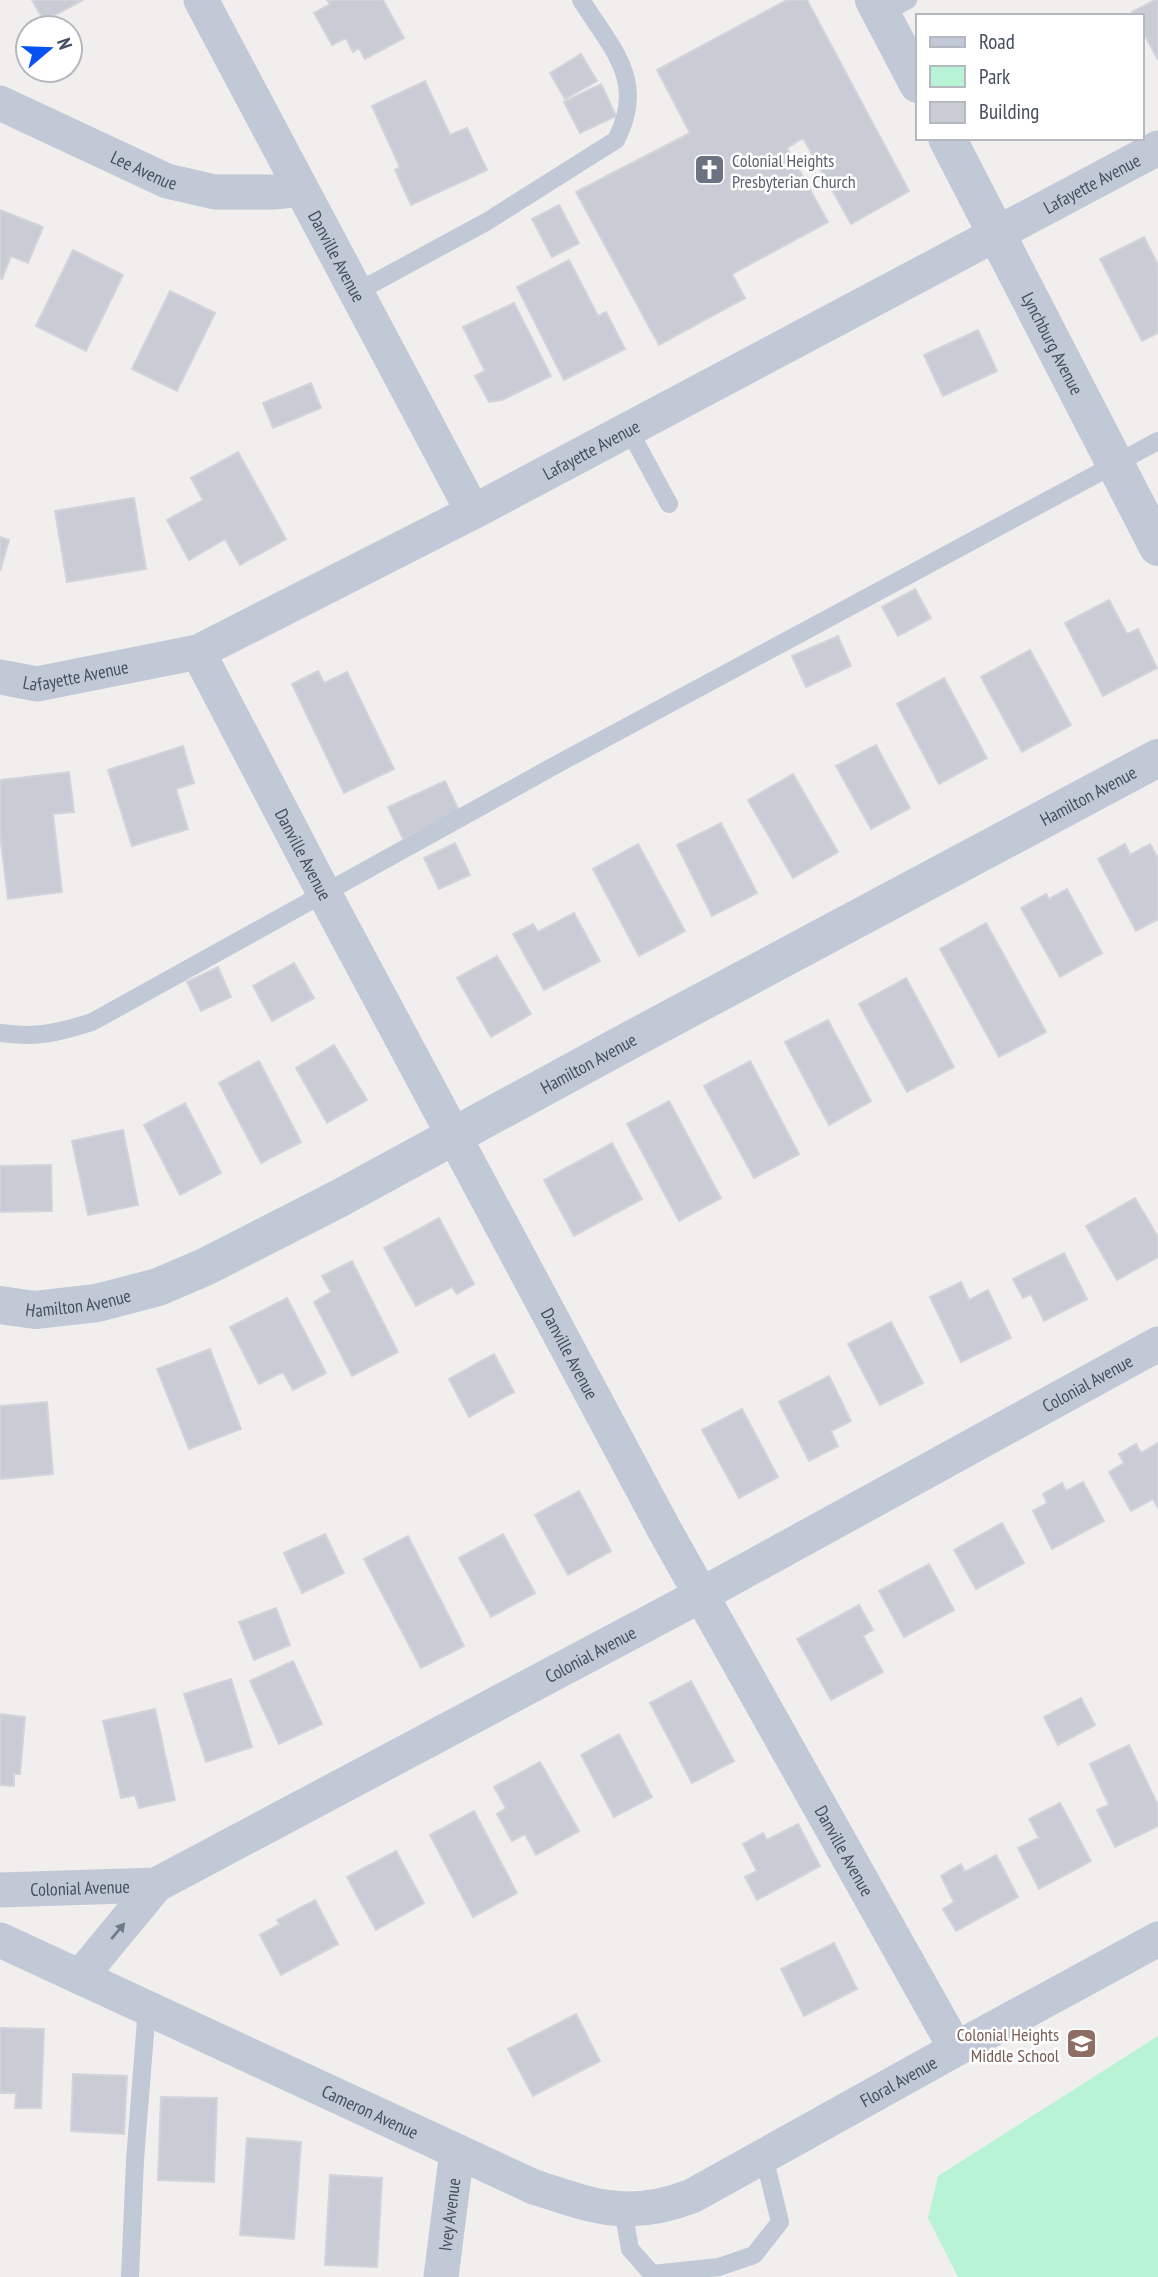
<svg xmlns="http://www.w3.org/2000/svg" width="1158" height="2277" viewBox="0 0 1158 2277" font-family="'PT Sans Narrow',sans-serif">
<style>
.green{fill:#b8f3d6}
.building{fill:#caccd5;stroke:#d2d3db;stroke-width:2}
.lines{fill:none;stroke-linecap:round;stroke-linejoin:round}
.service{stroke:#c0c9d5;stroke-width:18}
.minor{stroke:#c0c9d5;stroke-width:35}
.tertiary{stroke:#c0c9d5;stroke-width:38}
.oneway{fill:#707a88}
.labels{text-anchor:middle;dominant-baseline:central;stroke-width:5;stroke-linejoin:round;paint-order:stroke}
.worship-label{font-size:18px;fill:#5b616d;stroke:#fff;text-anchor:start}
.street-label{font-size:18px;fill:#454f5e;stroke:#fff}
.education-label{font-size:18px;fill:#785e54;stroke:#fff;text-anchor:end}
</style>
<rect width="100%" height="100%" fill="#f1eeee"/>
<path class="green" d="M1158 2036V2277H958L928 2218 938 2176Z"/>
<path class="building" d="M32 0H83L44 21Z
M327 0H383L404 38 365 59 359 48 353 52 346 38 332 45 314 13 330 4Z
M787 0H807L909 191 851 224 803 138 787 148 828 222 732 274 745 298 659 345 576 192 690 133 657 70Z
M1155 0H1158V60L1142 30V16H1134L1132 12Z
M581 54 597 81 565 99 550 73Z
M425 81 450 135 467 128 487 170 411 205 395 170 400 167 372 106Z
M601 84 616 116 580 133 564 102Z
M559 205 579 243 552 257 532 219Z
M0 210 43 227 28 263 11 256 2 279 0 278Z
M1144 237 1158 265V333L1142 341 1100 259Z
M73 250 123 275 86 351 36 326Z
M569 260 598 316 606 312 625 349 564 380 517 287Z
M170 291 215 313 177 391 132 369Z
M514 303 551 376 502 400 489 402 475 376 485 371 463 327Z
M978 330 997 371 943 396 924 355Z
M311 383 321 408 273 428 263 403Z
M238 452 286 539 240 565 225 539 189 560 167 520 203 500 191 478Z
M134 498 146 569 67 582 55 511Z
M0 537 9 540 0 571Z
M915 589 931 618 898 636 882 607Z
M1109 600 1127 634 1138 629 1157 668 1103 696 1065 623Z
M838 636 851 666 806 687 792 656Z
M1030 650 1071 725 1022 752 981 677Z
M318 671 324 683 347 672 394 769 344 793 292 684Z
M944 678 987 758 939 784 897 704Z
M876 745 910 808 871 829 836 766Z
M183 746 194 783 176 789 188 829 132 846 108 770Z
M69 772 74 812 53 814 62 892 8 899 0 834V780Z
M793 774 838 852 793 878 748 800Z
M445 781 460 813 403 839 388 807Z
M721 823 757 893 712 916 677 845Z
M455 843 470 875 439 889 424 858Z
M638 844 685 931 639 956 593 869Z
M1125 844 1130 855 1150 844 1158 858V919L1136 931 1098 859Z
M1067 889 1102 953 1060 977 1021 908 1046 894 1049 899Z
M574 913 600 961 544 990 513 934 533 924 538 932Z
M986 923 1046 1032 999 1057 940 949Z
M497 956 531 1014 491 1037 457 978Z
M294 963 314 998 272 1021 253 986Z
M218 967 231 997 201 1011 187 982Z
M906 978 954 1067 907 1092 859 1004Z
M828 1020 871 1101 829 1125 785 1042Z
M334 1045 367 1100 327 1123 296 1068Z
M259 1061 301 1142 261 1163 219 1083Z
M750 1061 799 1154 754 1178 704 1086Z
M669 1101 721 1198 679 1221 627 1124Z
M185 1103 221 1173 180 1195 144 1125Z
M123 1130 138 1205 88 1215 72 1141Z
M612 1143 642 1199 574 1236 544 1180Z
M51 1165 52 1211 0 1212V1166Z
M1135 1198 1158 1237V1257L1117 1280 1086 1226Z
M439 1218 474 1284 457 1294 452 1287 416 1306 384 1248Z
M1064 1253 1087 1299 1044 1321 1031 1294 1023 1298 1013 1279Z
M352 1261 398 1352 352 1376 314 1302 331 1292 322 1276Z
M961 1282 969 1300 988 1290 1011 1338 961 1362 930 1297Z
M287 1298 326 1373 293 1390 283 1372 259 1384 230 1327Z
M891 1322 923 1383 880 1405 848 1344Z
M210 1349 241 1429 189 1449 157 1369Z
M494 1354 514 1392 469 1417 449 1379Z
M829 1376 851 1421 831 1431 838 1446 809 1461 779 1402Z
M47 1402 53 1474 0 1479V1406Z
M742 1409 778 1477 739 1498 702 1430Z
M1158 1443V1508L1153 1499 1131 1511 1109 1472 1124 1463 1119 1454 1136 1444 1141 1453Z
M1083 1482 1104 1521 1052 1549 1033 1511 1047 1503 1043 1494 1062 1483 1066 1491Z
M579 1491 611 1551 568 1575 535 1515Z
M1002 1523 1024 1563 976 1589 954 1550Z
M325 1534 344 1573 302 1593 284 1553Z
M503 1534 535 1593 491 1617 459 1558Z
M408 1536 464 1646 421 1668 364 1559Z
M929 1564 954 1610 904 1637 879 1591Z
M859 1605 873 1630 863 1636 883 1672 831 1700 797 1639Z
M276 1608 290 1645 254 1660 239 1622Z
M293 1661 322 1724 279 1744 250 1681Z
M231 1679 252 1747 206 1762 184 1694Z
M691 1681 734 1761 692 1783 650 1703Z
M1081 1698 1095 1725 1058 1745 1044 1717Z
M155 1709 175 1800 139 1808 135 1795 121 1798 103 1721Z
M0 1714 25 1717 20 1774H14V1786L0 1785Z
M619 1734 652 1797 614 1817 581 1755Z
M1129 1745 1158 1805V1826L1115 1847 1097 1810 1109 1805 1090 1764Z
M540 1762 579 1831 536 1855 525 1834 512 1841 497 1814 506 1808 494 1787Z
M1060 1803 1091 1861 1039 1889 1018 1848 1039 1838 1029 1819Z
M474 1811 517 1893 473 1917 430 1835Z
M798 1824 820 1866 757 1900 745 1877 757 1871 743 1844 763 1833 767 1840Z
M396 1851 424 1903 376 1930 347 1877Z
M996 1855 1018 1897 956 1931 943 1909 954 1902 941 1876 961 1864 965 1872Z
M315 1900 338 1944 281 1975 260 1935 280 1924 277 1920Z
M834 1943 857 1989 804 2016 781 1969Z
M576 2014 600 2061 533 2096 508 2049Z
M0 2028 44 2029 41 2108H15L16 2093H0Z
M73 2074 127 2076 124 2134 71 2131Z
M161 2097 217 2098 214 2182 158 2180Z
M247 2138 301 2142 294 2239 240 2235Z
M330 2175 382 2178 377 2267 325 2265Z"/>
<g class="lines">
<path class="service" d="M881 14 908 0
M355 293 486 222 616 140C647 81 612 49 581 0
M629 430 669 504
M0 1033C36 1038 58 1033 92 1022L563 761 1158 441
M623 2210 630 2249 652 2274 719 2267 754 2255 780 2222 764 2157
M130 2277 135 2160 147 2008"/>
<g class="minor">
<path id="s1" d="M201 0 473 512"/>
<path id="s2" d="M0 103 167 181 215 192H274L301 189"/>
<path id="s3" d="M198 652 324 893 664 1529 956 2049"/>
<path id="s4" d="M0 677 37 684 198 652 473 512 1158 148"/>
<path id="s5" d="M0 1890 156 1885 701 1595 1158 1344"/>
<path id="s6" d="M0 1940 534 2187C595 2207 630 2220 692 2196L956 2049 1158 1939"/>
<path d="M80 1977 156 1885"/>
<path id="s7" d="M441 2277 457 2151"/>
</g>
<g class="tertiary">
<path d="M874 0 918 84"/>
<path id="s8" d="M947 138 1158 547"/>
<path id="s9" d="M0 1305 35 1310 97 1303 158 1287 205 1267 338 1199 636 1037 1158 758"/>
</g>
</g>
<defs><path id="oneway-solid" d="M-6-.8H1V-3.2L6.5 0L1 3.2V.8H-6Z" transform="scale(1.75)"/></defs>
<use class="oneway" href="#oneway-solid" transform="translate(118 1931) rotate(-50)"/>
<defs>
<symbol id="church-square" viewBox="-11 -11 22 22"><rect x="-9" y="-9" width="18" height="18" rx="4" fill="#6b7280" stroke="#fff"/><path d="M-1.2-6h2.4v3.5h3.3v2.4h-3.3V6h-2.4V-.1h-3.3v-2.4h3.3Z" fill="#fff"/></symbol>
<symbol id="school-square" viewBox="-11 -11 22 22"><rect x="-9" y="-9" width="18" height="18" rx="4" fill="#8d6e63" stroke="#fff"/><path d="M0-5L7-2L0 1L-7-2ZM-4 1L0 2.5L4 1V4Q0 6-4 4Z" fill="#fff"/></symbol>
</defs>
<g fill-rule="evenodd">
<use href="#church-square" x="692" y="152" width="35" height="35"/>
<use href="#school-square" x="1064" y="2026" width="35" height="35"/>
</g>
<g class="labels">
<g class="worship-label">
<text x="732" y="160">Colonial Heights<tspan x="732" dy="21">Presbyterian Church</tspan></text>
</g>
<g class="street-label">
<text stroke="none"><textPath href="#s2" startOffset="159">Lee Avenue</textPath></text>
<text stroke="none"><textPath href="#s4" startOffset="1211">Lafayette Avenue</textPath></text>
<text stroke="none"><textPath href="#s1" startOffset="290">Danville Avenue</textPath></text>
<text stroke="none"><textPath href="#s8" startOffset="231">Lynchburg Avenue</textPath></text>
<text stroke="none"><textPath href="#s4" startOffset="644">Lafayette Avenue</textPath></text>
<text stroke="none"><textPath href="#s4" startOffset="77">Lafayette Avenue</textPath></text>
<text stroke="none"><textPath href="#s9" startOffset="1213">Hamilton Avenue</textPath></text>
<text stroke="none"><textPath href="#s3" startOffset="228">Danville Avenue</textPath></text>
<text stroke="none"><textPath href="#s9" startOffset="646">Hamilton Avenue</textPath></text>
<text stroke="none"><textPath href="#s9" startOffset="79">Hamilton Avenue</textPath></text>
<text stroke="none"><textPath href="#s3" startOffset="794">Danville Avenue</textPath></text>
<text stroke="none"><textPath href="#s5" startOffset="1214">Colonial Avenue</textPath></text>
<text stroke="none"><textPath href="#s5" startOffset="648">Colonial Avenue</textPath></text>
<text stroke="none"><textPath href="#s3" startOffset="1362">Danville Avenue</textPath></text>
<text stroke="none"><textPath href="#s5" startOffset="80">Colonial Avenue</textPath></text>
<text stroke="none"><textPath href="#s6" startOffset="987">Floral Avenue</textPath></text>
<text stroke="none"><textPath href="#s6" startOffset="408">Cameron Avenue</textPath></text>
<text stroke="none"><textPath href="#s7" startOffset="63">Ivey Avenue</textPath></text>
</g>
<g class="education-label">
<text x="1059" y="2034">Colonial Heights<tspan x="1059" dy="21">Middle School</tspan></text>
</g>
</g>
<rect x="916" y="14" width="228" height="126" fill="#ffffff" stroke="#b5b9bf" stroke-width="2"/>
<rect x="930" y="37" width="35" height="10" fill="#c0c9d5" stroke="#b5b9bf" stroke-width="2"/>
<text x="979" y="49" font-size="21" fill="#454f5e">Road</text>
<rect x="930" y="66" width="35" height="21" fill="#b8f3d6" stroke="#b5b9bf" stroke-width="2"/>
<text x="979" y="84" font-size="21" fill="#454f5e">Park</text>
<rect x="930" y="102" width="35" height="21" fill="#caccd5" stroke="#b5b9bf" stroke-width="2"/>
<text x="979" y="119" font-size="21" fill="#454f5e">Building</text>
<g transform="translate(49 49) rotate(71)"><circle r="33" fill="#ffffff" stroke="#b5b9bf" stroke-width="2"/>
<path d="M0-5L12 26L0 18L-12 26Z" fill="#0751f3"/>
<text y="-10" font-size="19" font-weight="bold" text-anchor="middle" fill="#454f5e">N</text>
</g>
</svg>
